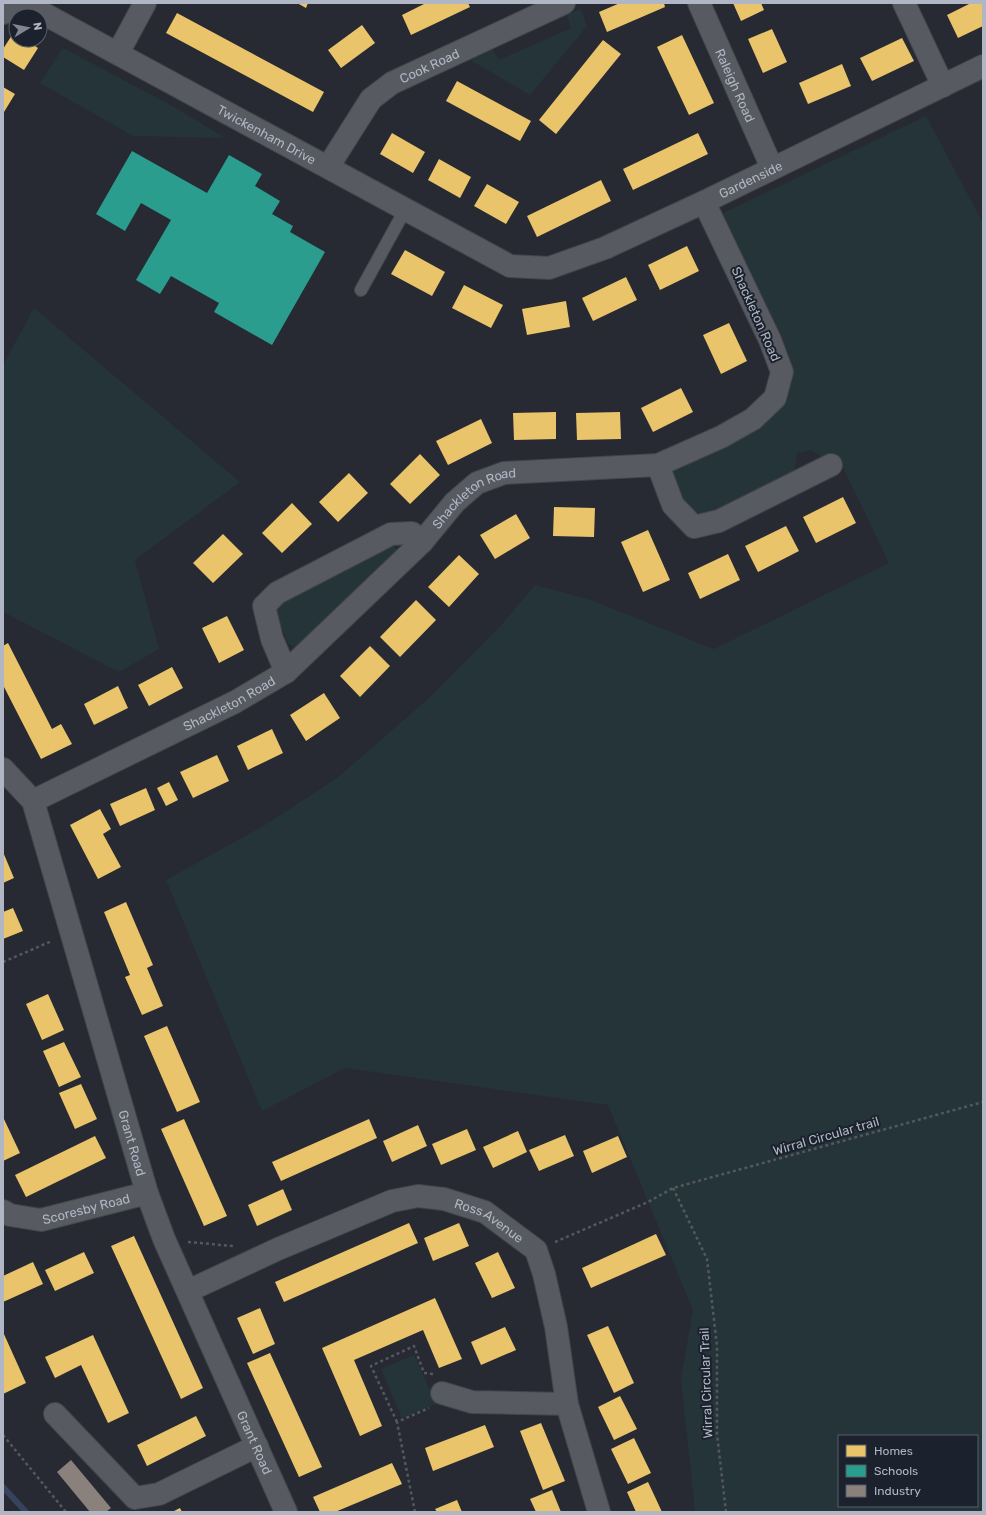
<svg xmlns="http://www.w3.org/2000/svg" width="986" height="1515" viewBox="0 0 986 1515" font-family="Rubik,sans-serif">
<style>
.green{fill:#253438;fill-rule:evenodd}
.homes{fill:#e9c46a}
.schools{fill:#2a9d8f}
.industry{fill:#8a817c}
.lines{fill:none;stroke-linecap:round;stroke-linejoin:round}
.stream{stroke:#37435c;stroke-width:6}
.lane-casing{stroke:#42454b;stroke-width:14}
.street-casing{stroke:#42454b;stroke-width:24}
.path{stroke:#54585e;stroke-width:2.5;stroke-dasharray:3 3;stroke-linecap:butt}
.lane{stroke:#575a61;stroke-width:12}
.street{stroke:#575a61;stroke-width:22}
.labels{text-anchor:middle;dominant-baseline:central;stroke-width:4;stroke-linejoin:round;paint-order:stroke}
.street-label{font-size:13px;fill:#b0b6c4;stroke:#1b212d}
</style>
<rect width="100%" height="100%" fill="#272a32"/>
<path class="green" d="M581 9 587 26 530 95 467 58 492 48 499 60 571 28 567 15Z
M63 48 176 108 225 138 133 136 40 83Z
M926 116 983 223V1512H695L681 1378 693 1310 608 1105 345 1068 262 1111 166 880 265 825 337 778 429 698 504 622 535 585 591 600 714 649 889 563 836 453 823 458 811 450 797 453 795 469 790 479 705 517 681 503 669 471 788 390 789 355 721 214ZM839 1436H977V1506H839Z
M34 308 240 482 135 560 159 649 119 672 3 612V365Z
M390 542 397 550 390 559 297 649 288 643 273 609 282 600Z
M414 1355 436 1404 402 1418 381 1369Z"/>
<path class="homes" d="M297 3H308L306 8Z
M426 3H468L470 7 411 35 402 15Z
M620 3H664L665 7 607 32 599 12Z
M733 3H761L764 10 741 21Z
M971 3H983V26L958 38 947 15Z
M177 13 324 92 313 112 166 33Z
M362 25 375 43 341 68 328 50Z
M772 29 787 62 763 73 748 39Z
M14 32 16 33V40H26L38 48 24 70 3 57V49Z
M682 35 714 103 689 115 657 47Z
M902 38 914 61 872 81 860 58Z
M603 40 621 54 556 134 539 120Z
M842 64 851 86 808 104 799 83Z
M457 81 531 121 520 141 446 101Z
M3 87 15 94 4 112 3 111Z
M392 133 425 152 413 173 380 154Z
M698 133 708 154 633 190 623 169Z
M439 159 471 177 460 198 428 180Z
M601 180 611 201 537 237 527 216Z
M487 184 519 202 506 224 474 206Z
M687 246 699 271 660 290 648 265Z
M405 250 445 272 432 296 391 274Z
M626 277 637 300 593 321 582 298Z
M464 285 503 305 491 328 452 308Z
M566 301 570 327 527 335 522 309Z
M729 323 747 361 721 374 703 335Z
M681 388 693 412 653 432 641 408Z
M556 412V439L514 440 513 413Z
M620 412 621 439 577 440 576 413Z
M481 419 492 443 448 465 436 441Z
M420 454 440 475 410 504 390 484Z
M349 473 368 493 338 522 319 502Z
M843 497 856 523 816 543 803 517Z
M292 503 312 524 282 553 262 533Z
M554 507 595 508 594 537 553 536Z
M516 514 530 538 495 559 480 535Z
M786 526 799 551 758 572 745 546Z
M648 530 670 580 643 592 621 542Z
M223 534 243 554 213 583 193 563Z
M728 554 740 580 700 599 688 573Z
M459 555 479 574 449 607 428 587Z
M416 600 436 620 400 657 380 637Z
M227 616 244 650 219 663 202 628Z
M8 643 52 729 61 724 72 744 41 759 3 685V646Z
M370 646 390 666 360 697 340 676Z
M172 667 183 688 149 706 138 685Z
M118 686 128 708 94 725 84 704Z
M324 693 340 718 306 741 290 715Z
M272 729 283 753 248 770 237 746Z
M217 755 229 781 193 798 180 772Z
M169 782 178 800 166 806 157 788Z
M146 788 155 810 120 826 110 804Z
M100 809 111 829 103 834 121 867 98 879 70 825Z
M3 852 14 878 3 883Z
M126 902 153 965 147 968 163 1006 142 1015 125 977 130 975 104 912Z
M13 908 23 931 3 939V912Z
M48 994 64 1030 42 1040 26 1004Z
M167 1026 200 1102 177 1112 144 1036Z
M64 1042 81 1077 59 1087 43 1051Z
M81 1084 97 1119 75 1129 59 1093Z
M3 1117 20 1153 3 1161Z
M184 1119 227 1216 204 1226 161 1129Z
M369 1119 377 1138 281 1181 272 1162Z
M418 1125 427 1146 392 1162 383 1141Z
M467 1129 476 1150 441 1165 432 1144Z
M518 1131 527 1152 493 1168 483 1147Z
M565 1135 574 1156 539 1171 529 1150Z
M95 1136 106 1158 26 1197 15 1175Z
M618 1136 627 1157 592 1173 583 1151Z
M283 1189 292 1210 257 1226 248 1205Z
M409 1223 418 1243 284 1302 275 1282Z
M459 1223 469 1246 433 1261 424 1238Z
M656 1234 666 1255 591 1288 582 1268Z
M134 1236 203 1388 181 1399 111 1246Z
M84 1252 94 1273 55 1291 45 1270Z
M498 1252 515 1288 492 1298 475 1263Z
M33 1262 43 1284 3 1302V1276Z
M435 1298 462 1359 439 1368 423 1330 354 1360 382 1426 360 1436 322 1348Z
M260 1308 275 1344 253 1354 237 1318Z
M608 1326 634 1383 614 1393 587 1335Z
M505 1327 516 1350 481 1365 471 1342Z
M3 1332 26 1383 3 1394Z
M93 1335 129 1413 108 1423 81 1365 55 1378 45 1357Z
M270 1353 322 1467 299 1477 247 1363Z
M620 1396 637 1429 614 1440 598 1407Z
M196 1416 206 1436 147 1466 137 1445Z
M541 1423 565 1481 543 1490 520 1431Z
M485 1425 494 1447 433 1471 425 1448Z
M634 1438 651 1473 628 1484 611 1449Z
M392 1463 402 1484 335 1512H320L313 1497Z
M648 1482 656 1499 662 1512H636L627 1492Z
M552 1490 561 1512H536L530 1499Z
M457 1500 462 1512H437L435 1509Z
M180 1508 182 1512H172Z"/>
<path class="schools" d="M132 151 207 193 229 155 262 174 255 186 280 201 272 214 293 226 290 232 325 252 272 345 214 312 219 303 171 276 160 294 136 280 171 220 141 203 125 231 96 214Z"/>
<path class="industry" d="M71 1460 111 1508 106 1512H90L57 1472Z"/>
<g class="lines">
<path class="stream" d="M3 1487 26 1512"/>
<defs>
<path id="lane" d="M361 290 405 210"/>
<g id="street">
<path id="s1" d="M24 3 510 266 549 268 605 248 704 202 983 66"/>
<path id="s2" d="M699 3 772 168"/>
<path d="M904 3 943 86"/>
<path d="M3 13 9 3"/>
<path d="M118 53 145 3"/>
<path id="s3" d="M328 167 371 99 392 83 564 3"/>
<path d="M658 465 673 505 694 527 719 521 831 465"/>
<path d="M286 672 272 639 264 606 277 593 391 534 412 533 422 542"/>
<path id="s4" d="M3 769 33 801 147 1193 164 1239 286 1512"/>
<path id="s5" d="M33 801 235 702 286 672 422 542 455 502 477 483 504 473 658 465 721 437 753 419 775 398 782 372 770 340 704 202"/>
<path id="s6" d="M3 1211 10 1215 41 1220 147 1193"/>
<path id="s7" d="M188 1291 278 1249 392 1201 418 1196 444 1199 485 1212 536 1250 544 1274 556 1327 567 1404 599 1512"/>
<path d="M442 1393 472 1402 567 1404"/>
<path d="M55 1414 135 1498 159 1494 257 1446"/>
</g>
</defs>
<use href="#lane" class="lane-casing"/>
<use href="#street" class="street-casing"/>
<path class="path" d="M3 962 52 941
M673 1188 707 1259 717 1346V1434L726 1512
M188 1242 233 1246
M555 1242 648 1202 673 1188 983 1102
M397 1422 371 1366 414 1346 424 1373 433 1374
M3 1435 66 1512
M415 1512 397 1422 429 1408"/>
<use href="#lane" class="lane"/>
<use href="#street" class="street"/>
</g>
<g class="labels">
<g class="street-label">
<text stroke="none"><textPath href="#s3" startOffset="148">Cook Road</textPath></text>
<text stroke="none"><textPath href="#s2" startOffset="90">Raleigh Road</textPath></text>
<text stroke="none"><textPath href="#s1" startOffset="276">Twickenham Drive</textPath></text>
<text stroke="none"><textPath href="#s1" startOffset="812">Gardenside</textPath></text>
<text transform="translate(756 314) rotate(66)">Shackleton Road</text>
<text stroke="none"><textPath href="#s5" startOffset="543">Shackleton Road</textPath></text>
<text stroke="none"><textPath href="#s5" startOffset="219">Shackleton Road</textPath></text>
<text transform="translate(826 1136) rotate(-16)">Wirral Circular trail</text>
<text stroke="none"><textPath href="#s4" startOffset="400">Grant Road</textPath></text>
<text stroke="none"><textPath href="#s6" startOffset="86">Scoresby Road</textPath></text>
<text stroke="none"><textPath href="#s7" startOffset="326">Ross Avenue</textPath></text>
<text transform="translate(706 1383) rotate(-92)">Wirral Circular Trail</text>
<text stroke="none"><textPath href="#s4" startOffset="724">Grant Road</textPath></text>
</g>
</g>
<rect width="986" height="1515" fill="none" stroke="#b0b6c4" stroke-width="8"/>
<rect x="838" y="1435" width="140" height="72" fill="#1b212d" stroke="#575d69"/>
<rect x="846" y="1445" width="20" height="12" fill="#e9c46a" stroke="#575d69"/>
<text x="874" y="1455" font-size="12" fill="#b0b6c4">Homes</text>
<rect x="846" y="1465" width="20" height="12" fill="#2a9d8f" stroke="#575d69"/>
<text x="874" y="1475" font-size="12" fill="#b0b6c4">Schools</text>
<rect x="846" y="1485" width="20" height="12" fill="#8a817c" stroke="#575d69"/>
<text x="874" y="1495" font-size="12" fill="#b0b6c4">Industry</text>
<g transform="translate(28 28) rotate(80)"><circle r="19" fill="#1b212d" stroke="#575d69"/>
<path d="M0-3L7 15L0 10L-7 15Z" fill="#808591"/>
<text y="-6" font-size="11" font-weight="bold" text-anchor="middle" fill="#b0b6c4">N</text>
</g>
</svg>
